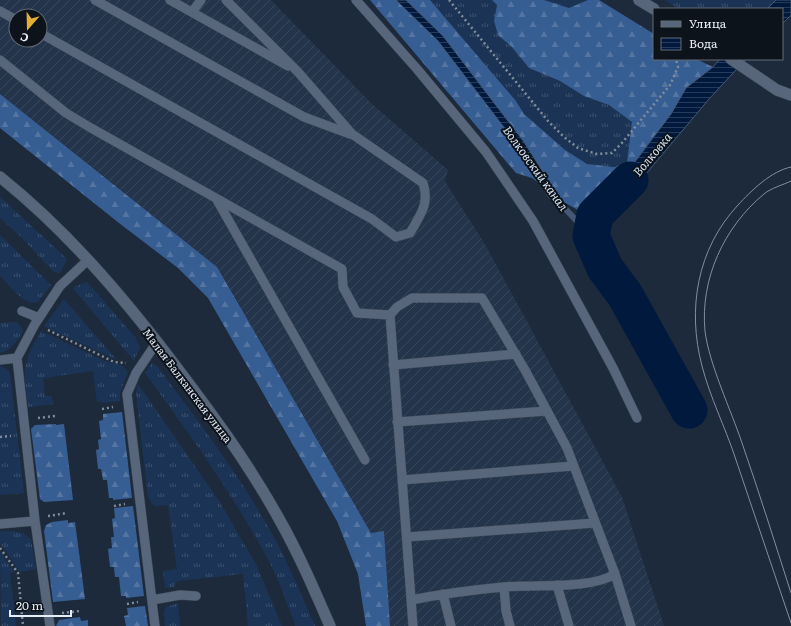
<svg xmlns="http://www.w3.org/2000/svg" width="791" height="626" viewBox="0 0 791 626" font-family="Literata,serif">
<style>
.industrial{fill:url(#industrial-furrows);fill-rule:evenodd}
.grass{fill:url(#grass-tufts)}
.forest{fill:url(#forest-firs)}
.water{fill:url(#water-rules);stroke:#455975}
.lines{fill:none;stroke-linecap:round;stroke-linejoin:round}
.stream{stroke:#455975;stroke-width:6}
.river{stroke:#00193c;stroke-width:37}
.service-casing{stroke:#3d4856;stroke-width:10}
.minor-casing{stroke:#3d4856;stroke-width:12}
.path{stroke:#828d9c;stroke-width:2.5;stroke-dasharray:2 3;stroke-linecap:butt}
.service{stroke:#57667b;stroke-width:9}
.minor{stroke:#57667b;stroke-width:11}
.tram{stroke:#848e9d;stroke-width:1}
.labels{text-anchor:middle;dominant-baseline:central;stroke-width:4;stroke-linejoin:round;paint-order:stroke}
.street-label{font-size:11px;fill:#e6eefa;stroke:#0d131a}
.water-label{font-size:12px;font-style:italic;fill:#d7e3f3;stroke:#0d131a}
</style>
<defs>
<pattern id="industrial-furrows" width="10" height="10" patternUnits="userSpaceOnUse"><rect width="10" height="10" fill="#23344b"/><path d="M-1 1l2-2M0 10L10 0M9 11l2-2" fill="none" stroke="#38485d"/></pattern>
<pattern id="grass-tufts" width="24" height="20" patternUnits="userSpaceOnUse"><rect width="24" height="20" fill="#1b3456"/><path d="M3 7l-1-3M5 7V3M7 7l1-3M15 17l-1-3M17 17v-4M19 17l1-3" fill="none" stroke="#3c526f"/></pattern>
<pattern id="forest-firs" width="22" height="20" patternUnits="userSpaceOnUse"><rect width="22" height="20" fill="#375e92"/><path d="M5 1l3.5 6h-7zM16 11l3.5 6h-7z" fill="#5475a2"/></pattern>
<pattern id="water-rules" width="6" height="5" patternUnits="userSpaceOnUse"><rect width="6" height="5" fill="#00193c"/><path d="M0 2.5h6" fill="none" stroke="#253b59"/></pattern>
</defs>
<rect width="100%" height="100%" fill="#1d2a3c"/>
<path class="industrial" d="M0 0H271L372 104 448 170 445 181 486 246 622 497 664 626H390L384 531 371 533 217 267 0 94ZM16 16H40V40H16Z"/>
<path class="grass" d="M430 0H492L497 5 494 21 498 35 511 46 529 68 560 81 584 96 609 105 632 122 627 162C614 167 601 169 588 164 574 159 534 125 524 114 521 110 519 105 516 101Z
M544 0H588L569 8Z
M665 0H776L767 9H679Z
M0 197 65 257 67 260 60 273 54 272 18 234 0 218Z
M0 235 51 285 38 302C24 307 9 284 0 276Z
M86 282 88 283 135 337 140 347 134 361 73 288Z
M64 299 117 360 44 326Z
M17 322 23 330C18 341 11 350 0 353V323Z
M41 331 105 361 121 365 128 372 120 392V401L101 403V401L97 402 93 371 43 378 45 396H52L53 404 28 407C23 371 22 363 41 331Z
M152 363 158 367C197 420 239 474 271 532 288 562 301 594 315 626H296C288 607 281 586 272 567 237 499 190 435 145 373Z
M0 366 7 369 10 373 24 493 0 495Z
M138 384 219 501 256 564 282 626H248L243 574 177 581 174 587 165 588 163 571 177 569 168 505 154 506 148 497 136 393Z
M0 531C11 531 25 530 31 540L36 569 20 572 0 543Z
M0 551 14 572 10 573 16 626H1Z
M178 603 180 626H165L164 611 166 607Z"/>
<path class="forest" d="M370 0H396L438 41 519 147 541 185 532 178 516 173Z
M406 0H430L516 101 524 114 565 150 587 164 614 167 627 162 632 122 609 105 584 96 560 81 529 68 511 46 498 35 494 21 497 5 492 0H544L569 8 588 0H599L654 34V59H696L713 67 686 88 671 114 625 175 583 210H578L560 200 524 142 443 36Z
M0 94 217 267 371 533 384 531 390 626H366L358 574 337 521 208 298 178 268 119 223 0 128Z
M122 412 132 498 113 500V498H109L107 480H103L101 469H98L96 450 99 449 98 440 101 439 99 421 103 420V414Z
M56 424V425L64 424 73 500 44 502 40 499 31 429 35 425Z
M133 506 144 596 126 598V596H121L119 577H115L114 567H110L108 549 112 548 111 537H114L112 519 115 518 114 508Z
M68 520V523L75 522 85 599 53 602 44 531 46 525 52 522Z
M145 606 148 626H126L124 616 128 615 127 608Z
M80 617 81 621 88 620V626H56L59 620Z"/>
<path class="water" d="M396 0H406L443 36 524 142 562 202 558 206 548 197 519 147 438 41Z
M776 0H791V15L782 24V9H767Z
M720 59H746L709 99 608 219 583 210 625 175 671 114 686 88 713 67Z"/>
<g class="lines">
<path class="stream" d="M555 198 591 236"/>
<path class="river" d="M630 180 595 215 591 236 605 268 625 295 689 410"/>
<defs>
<path id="service" d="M95 0 304 117 350 134
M170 0 288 66
M356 0 417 69 486 152 533 221 613 368 637 418
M0 11 16 20
M192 12 201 0
M40 33 372 219 396 237 410 233C420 215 430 204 423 183L352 134 298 72 226 0
M0 60 66 113 91 128 342 269 343 287 357 313 390 315
M217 200 365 460
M22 311 39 318
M0 360 17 358
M393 365 516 354
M397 422 547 411
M402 480 573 466
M35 521 17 358 35 324 60 286 88 260
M0 524 35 521 50 626
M407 537 595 523
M557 585 569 626
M504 587 506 611 510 626
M443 594 451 626
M152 600 180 595 196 596
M411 600C441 594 472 590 503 587 533 584 590 590 615 574
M155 626 127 394 136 373 157 342
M413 626 390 315 397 307 412 298H482L525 370 567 448 615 574 631 626"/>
<path id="minor" d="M639 0 654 9
M731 59 777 90 791 95
M0 177C65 229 120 293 171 360 209 410 247 461 278 517 298 552 314 589 330 626"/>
</defs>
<use href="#service" class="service-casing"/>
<use href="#minor" class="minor-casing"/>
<path class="path" d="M449 0 548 121 564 137 578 148 597 154 612 153 621 144 670 85 678 67 676 59
M48 330 106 358 114 362 126 363
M102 409 113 407
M38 418 55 416
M0 437 11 436
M114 506 125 504
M48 516 67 513
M0 548 18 573 23 626
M127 604 138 602
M62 613 80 611"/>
<use href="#service" class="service"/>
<use href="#minor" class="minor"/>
<path class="tram" d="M791 167C771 171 751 191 738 205 697 249 687 309 702 366 710 397 725 427 735 457 754 512 772 568 791 623
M791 181C783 185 771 188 764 194 724 227 700 279 705 331 709 364 731 410 742 443 759 492 775 543 791 593"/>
</g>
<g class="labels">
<g class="street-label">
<text transform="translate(188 385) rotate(53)">Малая Балканская улица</text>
</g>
<g class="water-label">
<text transform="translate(652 154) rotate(-50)">Волковка</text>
<text transform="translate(536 168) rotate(54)">Волковский канал</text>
</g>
</g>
<rect x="653" y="8" width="130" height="52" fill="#0d131a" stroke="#646b74"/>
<rect x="661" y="21" width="20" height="6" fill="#57667b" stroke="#646b74"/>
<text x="689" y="28" font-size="12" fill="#e6eefa">Улица</text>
<rect x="661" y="38" width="20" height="12" fill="url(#water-rules)" stroke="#646b74"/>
<text x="689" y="48" font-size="12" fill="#e6eefa">Вода</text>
<g transform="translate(28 28) rotate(200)"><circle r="19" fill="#0d131a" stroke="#646b74"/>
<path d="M0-3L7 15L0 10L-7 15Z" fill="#e3ae35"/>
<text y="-6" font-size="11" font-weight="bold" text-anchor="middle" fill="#e6eefa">С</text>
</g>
<path d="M10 610v6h61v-6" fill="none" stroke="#e6eefa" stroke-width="2"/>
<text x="16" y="610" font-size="12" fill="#e6eefa" stroke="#0d131a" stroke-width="3" paint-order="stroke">20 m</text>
</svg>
